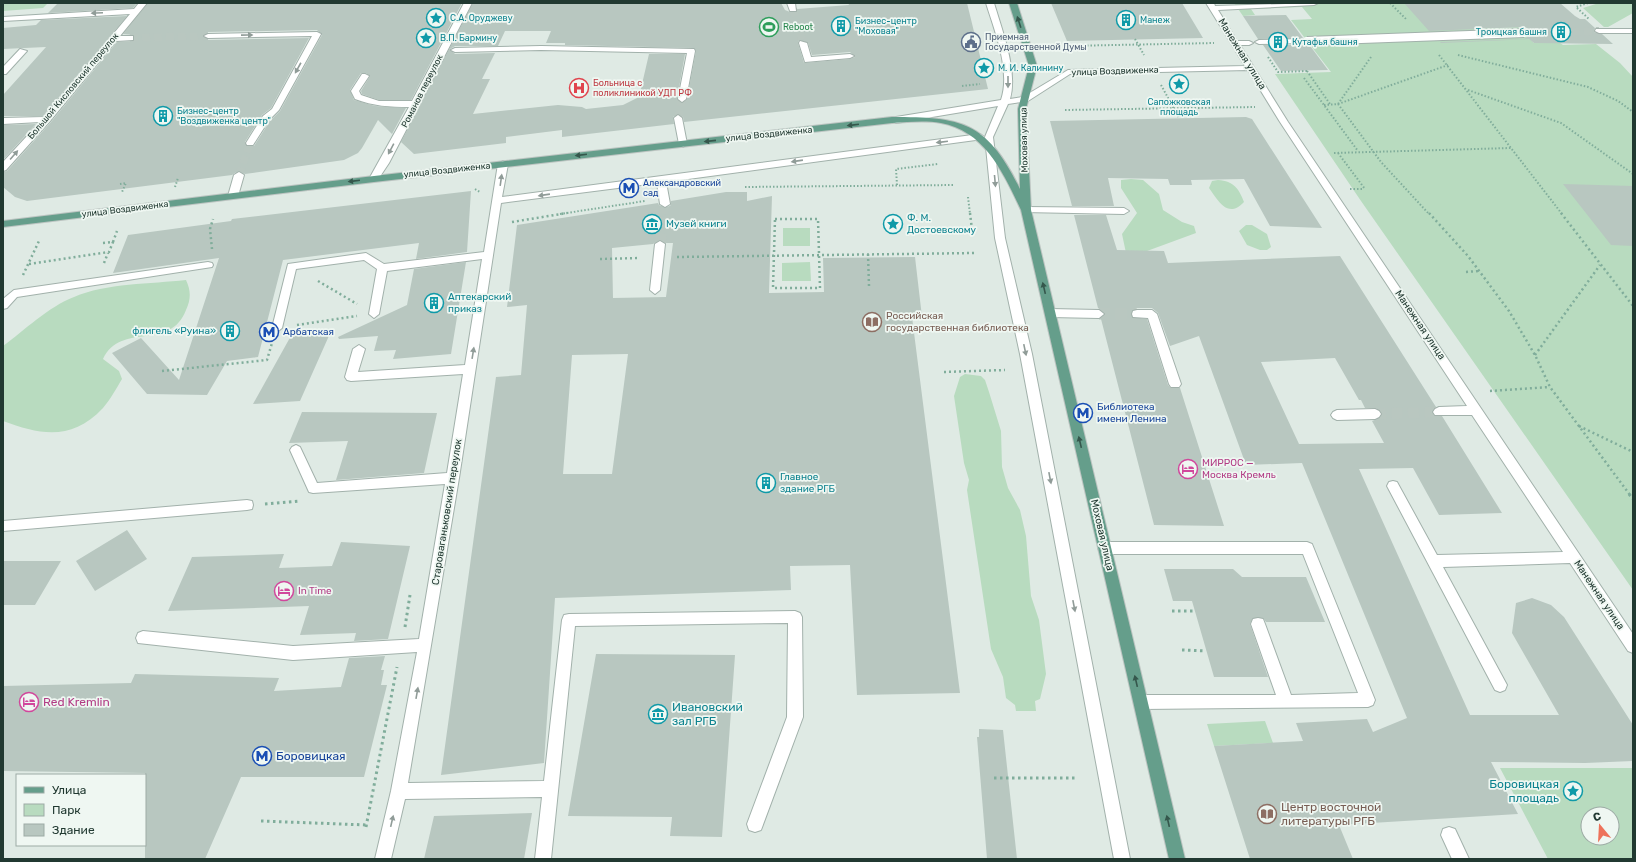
<svg xmlns="http://www.w3.org/2000/svg" width="1636" height="862" viewBox="0 0 1636 862" font-family="Rubik,sans-serif">
<style>
.green{fill:#b8dbbf;fill-rule:evenodd}
.building{fill:#b8c7c0;fill-rule:evenodd}
.lines{fill:none;stroke-linecap:round;stroke-linejoin:round}
.minor-tunnel-far1{stroke:#b9c7c0;stroke-width:8;stroke-dasharray:8 4;stroke-linecap:butt}
.minor-tunnel{stroke:#b9c7c0;stroke-width:11;stroke-dasharray:11 5.5;stroke-linecap:butt}
.minor-casing{stroke:#a2b1ab;stroke-width:2}
.major-casing{stroke:#bcc4c1;stroke-width:2}
.path-far2{stroke:#80ad9b;stroke-width:2;stroke-dasharray:1.5 2;stroke-linecap:butt}
.path-far1{stroke:#80ad9b;stroke-width:2.5;stroke-dasharray:2 3;stroke-linecap:butt}
.path{stroke:#80ad9b;stroke-width:3;stroke-dasharray:2.5 3.5;stroke-linecap:butt}
.minor{fill:#fff;fill-rule:evenodd}
.major{fill:#659e8b;fill-rule:evenodd}
.minor-bridge-casing{stroke:#a2b1ab;stroke-width:10;stroke-linecap:butt}
.minor-bridge{stroke:#fff;stroke-width:8}
.oneway{fill:#909c98}
.oneway2{fill:#35574c}
.labels{text-anchor:middle;dominant-baseline:central;stroke-width:3.5;stroke-linejoin:round;paint-order:stroke}
.far-culture-label{font-size:9px;fill:#0d838f;stroke:#eff7f2;text-anchor:start}
.far-leisure-label{font-size:9px;fill:#27864d;stroke:#eff7f2;text-anchor:start}
.far-service-label{font-size:9px;fill:#4e5e75;stroke:#eff7f2;text-anchor:start}
.far-street-label{font-size:9px;fill:#213931;stroke:#eff7f2}
.far-health-label{font-size:9px;fill:#be3a42;stroke:#eff7f2;text-anchor:start}
.far-transit-label{font-size:9px;fill:#164399;stroke:#eff7f2;text-anchor:start}
.street-label{font-size:10px;fill:#213931;stroke:#eff7f2}
.culture-label{font-size:10px;fill:#0d838f;stroke:#eff7f2;text-anchor:start}
.education-label{font-size:10px;fill:#785e54;stroke:#eff7f2;text-anchor:start}
.transit-label{font-size:10px;fill:#164399;stroke:#eff7f2;text-anchor:start}
.hotel-label{font-size:10px;fill:#b23c85;stroke:#eff7f2;text-anchor:start}
.near-hotel-label{font-size:12px;fill:#b23c85;stroke:#eff7f2;text-anchor:start}
.near-culture-label{font-size:12px;fill:#0d838f;stroke:#eff7f2;text-anchor:start}
.near-transit-label{font-size:12px;fill:#164399;stroke:#eff7f2;text-anchor:start}
.near-education-label{font-size:12px;fill:#785e54;stroke:#eff7f2;text-anchor:start}
</style>
<rect width="100%" height="100%" fill="#dfeae4"/>
<path class="green" d="M3 3H48L43 8 3 11Z
M1234 3H1489L1500 28 1518 27 1534 43H1560L1563 45 1596 44 1620 63 1633 77V590L1361 201 1275 74 1331 72 1291 20 1312 19 1302 7 1251 9 1255 15 1243 16Z
M1599 3H1633V13L1608 27H1604L1583 8Z
M1131 179 1143 180 1159 194 1163 210 1182 222 1194 226 1196 233 1147 251 1126 253 1122 234 1137 213 1121 188V180Z
M1218 180C1234 181 1239 189 1244 202 1228 219 1219 202 1209 188L1212 181Z
M1246 225H1252L1267 234 1271 247 1267 250H1260L1247 245 1239 231Z
M783 228H810V246H783Z
M810 262 811 281H782V263Z
M186 280C191 291 191 299 186 310 170 352 121 321 103 359L119 371 122 379C116 389 110 400 103 408 72 441 41 435 3 421V346C25 330 48 307 74 297 106 283 151 284 186 280Z
M965 374 981 376 985 380 989 392 1001 431 1002 467 1008 488 1020 510 1026 536 1031 596 1039 620 1046 674 1040 699 1035 701 1036 711H1016L1015 705 1006 698 1003 677 991 649 967 490 969 480 964 463 954 396 960 377Z
M1265 721 1273 743 1214 746 1207 724Z
M1500 768H1633V859H1548ZM1588 814H1612V838H1588Z"/>
<path class="building" d="M58 3H137L133 8 48 13Z
M148 3H462L411 100H379L362 94 361 91 370 76 366 73H361L350 90 354 100 375 106 406 108 392 134 378 120 362 148 358 153 344 160 245 174 238 171 232 175 27 201 15 197 3 187V172L7 171 51 122 117 42 134 41V35L123 34ZM317 30 322 35 280 111 270 121 254 146H247L245 142 262 115 271 108 309 38 208 40 203 35 208 32Z
M473 3H781L785 10 790 12H797V9L849 5 848 3H967L988 89 684 122 683 117 678 114 673 117 674 124 562 137V130L506 137V143L414 154 401 142ZM505 31H551L546 43H565V45L694 48 696 51 687 99 682 104 677 99 685 54H649L639 97 623 105 586 109 582 107 558 105 473 114 490 79H482L495 53 455 54 450 49 455 46H498ZM799 40 808 43 812 55 850 52 855 57 850 59 804 63 798 43Z
M1051 3H1182L1203 38 1067 41Z
M1404 3H1560L1575 16 1580 19H1585L1595 28 1594 32 1602 34 1613 44 1534 43 1529 39 1441 43 1440 42 1524 39 1529 36 1530 32 1527 28 1524 27 1429 31Z
M1286 15 1303 38 1258 39 1243 16Z
M127 16 43 116H3V95L46 47 3 49V28L36 25 41 20Z
M1263 45H1303L1311 47 1328 70 1281 71Z
M1246 117 1252 119 1322 228 1270 226 1244 179 1191 180 1192 185H1170L1168 179 1108 178 1114 206H1072L1050 121Z
M36 124 3 160V125Z
M1563 184 1633 186V246L1611 245Z
M471 191 467 252 416 259 419 243 283 260 258 357 227 361 207 395 147 394 112 353 141 338 179 380 219 258 113 273 128 235 231 221 232 219Z
M726 192H747V201L772 196 769 293 824 292 823 258 915 257 922 317H912L960 693 857 695 850 565 790 566 791 590 555 598 544 763 441 775 496 377 521 375 527 305 507 307 517 225 658 203 659 205 666 208 671 205V201ZM659 240 666 243H673L666 297 613 298 612 248 653 244ZM628 354 612 474H563L572 355Z
M1074 215H1106L1117 250 1164 251 1168 263 1340 256 1436 407 1432 413 1435 416H1442L1502 513 1439 515 1413 468 1359 469 1470 715H1559L1512 633 1516 603 1532 598 1551 605 1564 617 1633 725V761L1585 763 1491 762 1518 814 1339 825 1353 859H1250L1214 746 1303 741 1296 723 1367 719 1373 732 1407 718 1302 463 1246 465 1199 336 1170 346 1158 313 1152 308H1137L1132 311V317L1147 319 1168 385 1171 388H1180L1224 526 1154 525 1101 319 1106 314 1098 308ZM1335 358 1359 400H1361L1365 408H1376L1382 413 1380 418 1372 421 1384 443 1299 444 1261 362Z
M466 262 451 354 393 359 396 350 374 351 378 336 339 339 338 337 407 305 414 269Z
M332 329 300 401 253 404 292 334Z
M302 412 437 413 424 473 336 480 348 441 289 443Z
M127 530 147 559 95 591 76 561Z
M341 542 410 546 388 639 354 641 356 633 300 635 309 606 168 611 192 557 284 554 279 568 332 566Z
M3 561H61L35 605H3Z
M1164 569H1233L1242 577H1306L1325 622H1266L1263 618H1253L1250 624 1268 677H1214L1192 601H1173Z
M596 654 735 655 722 837 670 836 672 817 568 816Z
M385 656 381 670H384L381 685H387L364 777H241L205 859H145V773L3 771V686L131 683 135 674 279 678 274 691 341 687 349 658Z
M979 729 1003 730 1017 859H987L977 737H979Z
M532 813 524 859H424L434 816Z"/>
<g class="lines">
<path class="minor-tunnel-far1" d="M793 9 803 43
M1524 33 1599 31
M130 38 208 36
M678 118 682 99
M239 175 250 143
M664 214 665 204"/>
<path class="minor-tunnel" d="M660 244 664 213
M1099 314H1137
M1375 414 1439 412"/>
<defs>
<path id="minor" d="M139 3H147L120 36H133V40L116 41 50 121 6 170 3 171V162L40 122 3 124V118L44 117 130 14 3 21V17L134 9Z
M464 3H472L389 163 377 181H371L369 179 409 107C390 107 373 106 355 99L351 91 362 74H365L369 76 359 91 361 95 379 101H412Z
M787 3H795L796 11H790Z
M986 3H994C1002 30 1018 71 1010 99L1023 97 1068 70 1245 66 1206 3H1214L1215 6 1318 3 1314 5 1218 10 1237 41H1249L1253 43 1249 45H1240L1288 122 1633 634V653L1628 651 1570 563 1443 567 1507 685 1505 690 1500 692 1495 690 1387 486 1389 482 1393 481 1397 482 1437 555 1563 552 1472 415H1435L1433 412 1435 409 1439 407 1467 406 1280 122 1248 70 1070 74 1028 101 1008 104 993 137 1005 238 1032 354 1130 859H1114L1020 354 995 238 985 137 998 106 896 123 892 120 896 117 1001 100C1011 71 995 32 986 3Z
M1596 29H1633V33H1599L1595 31Z
M317 32 321 34 279 110 269 120 253 145H247L246 143 263 116 272 109 312 36 208 38 204 36 208 34Z
M1301 39H1304V43L1259 44 1255 42 1259 40Z
M800 41 807 43 811 57 850 54 854 56 850 58 805 62 799 43Z
M541 46 694 49 695 51 686 99 682 102 678 99 687 53 541 50 455 52 451 50 455 48Z
M20 49 27 51 6 74H3V67Z
M678 115 682 118 687 144 683 147 679 144 674 118Z
M980 134 984 137 983 139 666 182 670 204 665 207 660 204 657 183 501 203 459 478 408 783 544 781 562 620 564 615 569 614 795 611 800 613 802 617 803 717 761 830 755 832 749 830 747 824 787 717 788 623 575 626 551 859H535L542 797 405 799 391 859H375L391 791 417 652 293 660 138 643 136 638 138 633 143 631 293 646 419 639 445 484 313 493 309 492 290 450 292 447 296 445 300 447 317 483 447 473 463 374 351 381 347 380 345 377 353 349 359 345 365 349 358 372 465 365 482 259 387 271 379 314 374 318 369 314 377 269 364 260 296 269 282 328 277 332 272 328 288 264 366 253 384 264 484 252 498 164 503 161 508 164 502 197Z
M239 172 244 175 238 196 236 198H230L228 196 234 175Z
M1026 207 1124 208 1129 211 1124 214 1023 212 1021 210 1023 208Z
M660 241 665 244 660 290 655 294 650 290 655 244Z
M208 262 212 263 213 265 212 267 17 297 7 308 3 309V299L14 290Z
M1050 309 1099 310 1104 314 1099 318 1050 317 1045 313Z
M1137 310H1152L1157 314 1181 384 1179 387H1171L1169 384 1148 318 1133 317 1132 314 1133 311Z
M1375 409 1379 411 1381 414 1379 417 1375 419 1337 420 1333 418 1331 415 1333 412 1337 410Z
M247 500 252 501 253 505 252 509 247 510 3 531V521Z
M1105 542H1307L1312 544 1375 700 1373 705 1368 707 1141 709 1136 707 1134 702 1136 697 1141 695H1276L1251 624 1253 619 1258 618 1263 619 1265 624 1291 695 1358 693 1303 554H1105L1100 552 1098 548 1100 544Z
M1449 827 1455 829 1469 859H1452L1441 835 1443 829Z"/>
<path id="major" d="M1009 3H1017L1037 66 1026 109 1031 210 1185 859H1169L1021 210C1004 174 985 131 941 123 925 120 908 122 892 123L374 182 3 227V221L374 176 892 117C963 117 987 122 1020 189L1018 109 1029 66Z"/>
</defs>
<use href="#minor" class="minor-casing"/>
<use href="#major" class="major-casing"/>
<path class="path-far2" d="M1390 3 1407 20
M1588 3 1576 7 1589 19
M1135 39 1144 55
M1066 46 1214 43
M1439 55 1562 214
M1458 55 1588 87 1618 101 1633 112
M1268 57 1278 72 1307 71
M1307 71 1330 104
M1304 78 1358 151
M1161 85 1179 118
M962 86 980 84
M1468 90 1561 123 1633 174
M1338 104 1381 162 1429 214
M1338 104 1371 57
M1324 105 1338 104 1448 65
M1065 110 1255 107
M1334 153 1511 148
M1338 153 1365 189
M120 184 126 183 122 192
M897 185 896 169 938 164
M175 187 178 178
M745 187 955 185
M475 189 480 192
M1350 189H1364
M968 197 970 214
M560 214 645 201"/>
<path class="path-far1" d="M970 213 972 230
M1429 213 1468 256 1509 311 1535 355 1550 387 1630 495
M1561 213 1633 306
M775 219H818L820 288H773Z
M512 222 567 213
M103 243 113 242 117 231
M212 249 210 229 213 219
M868 254 869 286
M677 257 976 253
M600 259 640 258
M104 263 108 253
M29 264 109 252 113 242
M1466 272 1479 271
M23 275 39 241
M318 281 357 304
M297 325 357 316
M1535 355 1600 265
M162 371 267 360 272 343
M944 372 1005 370
M1490 391 1550 387
M1579 426 1633 452"/>
<path class="path" d="M1629 494 1633 499
M265 504 300 501
M1172 611H1195
M405 627 410 595
M1182 650 1206 651
M994 778H1078
M261 821 367 825
M366 827 397 667"/>
<use href="#minor" class="minor"/>
<use href="#major" class="major"/>
<defs>
<path id="minor-bridge" d="M1307 41 1524 33"/>
</defs>
<use href="#minor-bridge" class="minor-bridge-casing"/>
<use href="#minor-bridge" class="minor-bridge"/>
</g>
<defs><path id="oneway-solid" d="M-6-.8H1V-3.2L6.5 0L1 3.2V.8H-6Z"/></defs>
<g class="oneway">
<use href="#oneway-solid" transform="translate(97 13) rotate(177)"/>
<use href="#oneway-solid" transform="translate(247 35) rotate(-1)"/>
<use href="#oneway-solid" transform="translate(298 68) rotate(119)"/>
<use href="#oneway-solid" transform="translate(1008 82) rotate(90)"/>
<use href="#oneway-solid" transform="translate(942 142) rotate(173)"/>
<use href="#oneway-solid" transform="translate(391 149) rotate(118)"/>
<use href="#oneway-solid" transform="translate(14 155) rotate(-49)"/>
<use href="#oneway-solid" transform="translate(797 161) rotate(172)"/>
<use href="#oneway-solid" transform="translate(501 180) rotate(-82)"/>
<use href="#oneway-solid" transform="translate(995 181) rotate(85)"/>
<use href="#oneway-solid" transform="translate(544 195) rotate(172)"/>
<use href="#oneway-solid" transform="translate(1025 350) rotate(78)"/>
<use href="#oneway-solid" transform="translate(473 353) rotate(-81)"/>
<use href="#oneway-solid" transform="translate(1050 478) rotate(79)"/>
<use href="#oneway-solid" transform="translate(1074 606) rotate(79)"/>
<use href="#oneway-solid" transform="translate(417 693) rotate(-80)"/>
<use href="#oneway-solid" transform="translate(392 821) rotate(-77)"/>
</g>
<g class="oneway2">
<use href="#oneway-solid" transform="translate(1019 22) rotate(-108)"/>
<use href="#oneway-solid" transform="translate(853 125) rotate(173)"/>
<use href="#oneway-solid" transform="translate(710 141) rotate(174)"/>
<use href="#oneway-solid" transform="translate(581 155) rotate(173)"/>
<use href="#oneway-solid" transform="translate(354 181) rotate(173)"/>
<use href="#oneway-solid" transform="translate(1044 288) rotate(-103)"/>
<use href="#oneway-solid" transform="translate(1080 442) rotate(-103)"/>
<use href="#oneway-solid" transform="translate(1136 681) rotate(-103)"/>
<use href="#oneway-solid" transform="translate(1168 821) rotate(-103)"/>
</g>
<defs>
<symbol id="sight-ring" viewBox="-11 -11 22 22"><circle r="9.5" fill="#eff7f2" stroke="#0f9aa8" stroke-width="1.5"/><path d="M0-6L1.8-2.2L6-1.7L2.9 1.2L3.7 5.4L0 3.3L-3.7 5.4L-2.9 1.2L-6-1.7L-1.8-2.2Z" fill="#0f9aa8"/></symbol>
<symbol id="building-ring" viewBox="-11 -11 22 22"><circle r="9.5" fill="#eff7f2" stroke="#0f9aa8" stroke-width="1.5"/><path d="M-4-6H4V6H1V3H-1V6H-4ZM-2.5-4.3h1.7v1.8h-1.7ZM.8-4.3h1.7v1.8H.8ZM-2.5-1h1.7V.8h-1.7ZM.8-1h1.7V.8H.8Z" fill="#0f9aa8"/></symbol>
<symbol id="stadium-ring" viewBox="-11 -11 22 22"><circle r="9.5" fill="#eff7f2" stroke="#2e9e5b" stroke-width="1.5"/><path d="M0-5a6.5 5 0 1 0 0 10a6.5 5 0 1 0 0-10ZM-3.5-1.8h7v3.6h-7Z" fill="#2e9e5b"/></symbol>
<symbol id="civic-ring" viewBox="-11 -11 22 22"><circle r="9.5" fill="#eff7f2" stroke="#5c6f8a" stroke-width="1.5"/><path d="M-.6-6.5H3V-4.5H.6V-3L4-1V1h2V6H-6V1h2V-1L-.6-3ZM-1.2 2.5V6h2.4V2.5Z" fill="#5c6f8a"/></symbol>
<symbol id="hospital-ring" viewBox="-11 -11 22 22"><circle r="9.5" fill="#eff7f2" stroke="#e0444e" stroke-width="1.5"/><path d="M-5-5h3v3.5h4V-5h3V5h-3V1.5h-4V5h-3Z" fill="#e0444e"/></symbol>
<symbol id="metro-ring" viewBox="-11 -11 22 22"><circle r="9.5" fill="#eff7f2" stroke="#1a4fb4" stroke-width="1.5"/><path d="M-5.5 5V-5H-3L0 0L3-5H5.5V5H3V-.5L0 4L-3-.5V5Z" fill="#1a4fb4"/></symbol>
<symbol id="museum-ring" viewBox="-11 -11 22 22"><circle r="9.5" fill="#eff7f2" stroke="#0f9aa8" stroke-width="1.5"/><path d="M0-6L6-3V-2H-6V-3ZM-5-1h2V3h-2ZM-1-1h2V3h-2ZM3-1h2V3H3ZM-6 4H6V6H-6Z" fill="#0f9aa8"/></symbol>
<symbol id="library-ring" viewBox="-11 -11 22 22"><circle r="9.5" fill="#eff7f2" stroke="#8d6e63" stroke-width="1.5"/><path d="M-6-4Q-3-5.5-.7-3.5V5Q-3 3-6 4ZM6-4Q3-5.5 .7-3.5V5Q3 3 6 4Z" fill="#8d6e63"/></symbol>
<symbol id="hotel-ring" viewBox="-11 -11 22 22"><circle r="9.5" fill="#eff7f2" stroke="#d1479c" stroke-width="1.5"/><path d="M-6-4.5h1.5V1H6V5H4.5V3h-9V5H-6ZM-4 0a1.8 1.8 0 1 1 3.6 0ZM.5 0V-2.5h3Q6-2.5 6 0Z" fill="#d1479c"/></symbol>
</defs>
<g fill-rule="evenodd">
<use href="#sight-ring" x="425" y="7" width="22" height="22"/>
<use href="#building-ring" x="1115" y="9" width="22" height="22"/>
<use href="#building-ring" x="830" y="15" width="22" height="22"/>
<use href="#stadium-ring" x="758" y="16" width="22" height="22"/>
<use href="#building-ring" x="1550" y="21" width="22" height="22"/>
<use href="#sight-ring" x="415" y="27" width="22" height="22"/>
<use href="#civic-ring" x="960" y="31" width="22" height="22"/>
<use href="#building-ring" x="1267" y="31" width="22" height="22"/>
<use href="#sight-ring" x="973" y="57" width="22" height="22"/>
<use href="#sight-ring" x="1168" y="73" width="22" height="22"/>
<use href="#hospital-ring" x="568" y="77" width="22" height="22"/>
<use href="#building-ring" x="152" y="105" width="22" height="22"/>
<use href="#metro-ring" x="618" y="177" width="22" height="22"/>
<use href="#museum-ring" x="641" y="213" width="22" height="22"/>
<use href="#sight-ring" x="882" y="213" width="22" height="22"/>
<use href="#building-ring" x="423" y="292" width="22" height="22"/>
<use href="#library-ring" x="861" y="311" width="22" height="22"/>
<use href="#building-ring" x="219" y="320" width="22" height="22"/>
<use href="#metro-ring" x="258" y="321" width="22" height="22"/>
<use href="#metro-ring" x="1072" y="402" width="22" height="22"/>
<use href="#hotel-ring" x="1177" y="458" width="22" height="22"/>
<use href="#building-ring" x="755" y="472" width="22" height="22"/>
<use href="#hotel-ring" x="273" y="580" width="22" height="22"/>
<use href="#hotel-ring" x="18" y="691" width="22" height="22"/>
<use href="#museum-ring" x="647" y="703" width="22" height="22"/>
<use href="#metro-ring" x="251" y="745" width="22" height="22"/>
<use href="#sight-ring" x="1562" y="780" width="22" height="22"/>
<use href="#library-ring" x="1256" y="803" width="22" height="22"/>
</g>
<g class="labels">
<g class="far-culture-label">
<text x="450" y="18">С.А. Оруджеву</text>
<text x="1140" y="20">Манеж</text>
<text x="855" y="21">Бизнес-центр<tspan x="855" dy="10">"Моховая"</tspan></text>
<text x="1547" y="32" text-anchor="end">Троицкая башня</text>
<text x="440" y="38">В.П. Бармину</text>
<text x="1292" y="42">Кутафья башня</text>
<text x="998" y="68">М. И. Калинину</text>
<text x="1179" y="102" text-anchor="middle">Сапожковская<tspan x="1179" dy="10">площадь</tspan></text>
<text x="177" y="111">Бизнес-центр<tspan x="177" dy="10">"Воздвиженка центр"</tspan></text>
</g>
<g class="far-leisure-label">
<text x="783" y="27">Reboot</text>
</g>
<g class="far-service-label">
<text x="985" y="37">Приемная<tspan x="985" dy="10">Государственной Думы</tspan></text>
</g>
<g class="far-street-label">
<text transform="translate(1115 71) rotate(-2)">улица Воздвиженка</text>
<text transform="translate(73 86) rotate(-50)">Большой Кисловский переулок</text>
<text transform="translate(422 91) rotate(-63)">Романов переулок</text>
<text transform="translate(769 134) rotate(-6)">улица Воздвиженка</text>
<text transform="translate(1024 140) rotate(-91)">Моховая улица</text>
<text transform="translate(447 170) rotate(-6)">улица Воздвиженка</text>
<text transform="translate(125 209) rotate(-7)">улица Воздвиженка</text>
</g>
<g class="far-health-label">
<text x="593" y="83">Больница с<tspan x="593" dy="10">поликлиникой УДП РФ</tspan></text>
</g>
<g class="far-transit-label">
<text x="643" y="183">Александровский<tspan x="643" dy="10">сад</tspan></text>
</g>
<g class="street-label">
<text transform="translate(1242 54) rotate(58)">Манежная улица</text>
<text transform="translate(1420 325) rotate(56)">Манежная улица</text>
<text transform="translate(447 512) rotate(-81)">Староваганьковский переулок</text>
<text transform="translate(1102 535) rotate(77)">Моховая улица</text>
<text transform="translate(1599 595) rotate(56)">Манежная улица</text>
</g>
<g class="culture-label">
<text x="907" y="218">Ф. М.<tspan x="907" dy="12">Достоевскому</tspan></text>
<text x="666" y="224">Музей книги</text>
<text x="448" y="297">Аптекарский<tspan x="448" dy="12">приказ</tspan></text>
<text x="216" y="331" text-anchor="end">флигель «Руина»</text>
<text x="780" y="477">Главное<tspan x="780" dy="12">здание РГБ</tspan></text>
</g>
<g class="education-label">
<text x="886" y="316">Российская<tspan x="886" dy="12">государственная библиотека</tspan></text>
</g>
<g class="transit-label">
<text x="283" y="332">Арбатская</text>
<text x="1097" y="407">Библиотека<tspan x="1097" dy="12">имени Ленина</tspan></text>
</g>
<g class="hotel-label">
<text x="1202" y="463">МИРРОС —<tspan x="1202" dy="12">Москва Кремль</tspan></text>
<text x="298" y="591">In Time</text>
</g>
<g class="near-hotel-label">
<text x="43" y="702">Red Kremlin</text>
</g>
<g class="near-culture-label">
<text x="672" y="707">Ивановский<tspan x="672" dy="14">зал РГБ</tspan></text>
<text x="1559" y="784" text-anchor="end">Боровицкая<tspan x="1559" dy="14">площадь</tspan></text>
</g>
<g class="near-transit-label">
<text x="276" y="756">Боровицкая</text>
</g>
<g class="near-education-label">
<text x="1281" y="807">Центр восточной<tspan x="1281" dy="14">литературы РГБ</tspan></text>
</g>
</g>
<rect width="1636" height="862" fill="none" stroke="#213931" stroke-width="8"/>
<rect x="16" y="774" width="130" height="72" fill="#eff7f2" stroke="#9daba5"/>
<rect x="24" y="787" width="20" height="6" fill="#659e8b" stroke="#9daba5"/>
<text x="52" y="794" font-size="12" fill="#213931">Улица</text>
<rect x="24" y="804" width="20" height="12" fill="#b8dbbf" stroke="#9daba5"/>
<text x="52" y="814" font-size="12" fill="#213931">Парк</text>
<rect x="24" y="824" width="20" height="12" fill="#b8c7c0" stroke="#9daba5"/>
<text x="52" y="834" font-size="12" fill="#213931">Здание</text>
<g transform="translate(1600 826) rotate(342)"><circle r="19" fill="#eff7f2" stroke="#9daba5"/>
<path d="M0-3L7 15L0 10L-7 15Z" fill="#ed725a"/>
<text y="-6" font-size="11" font-weight="bold" text-anchor="middle" fill="#213931">С</text>
</g>
</svg>
